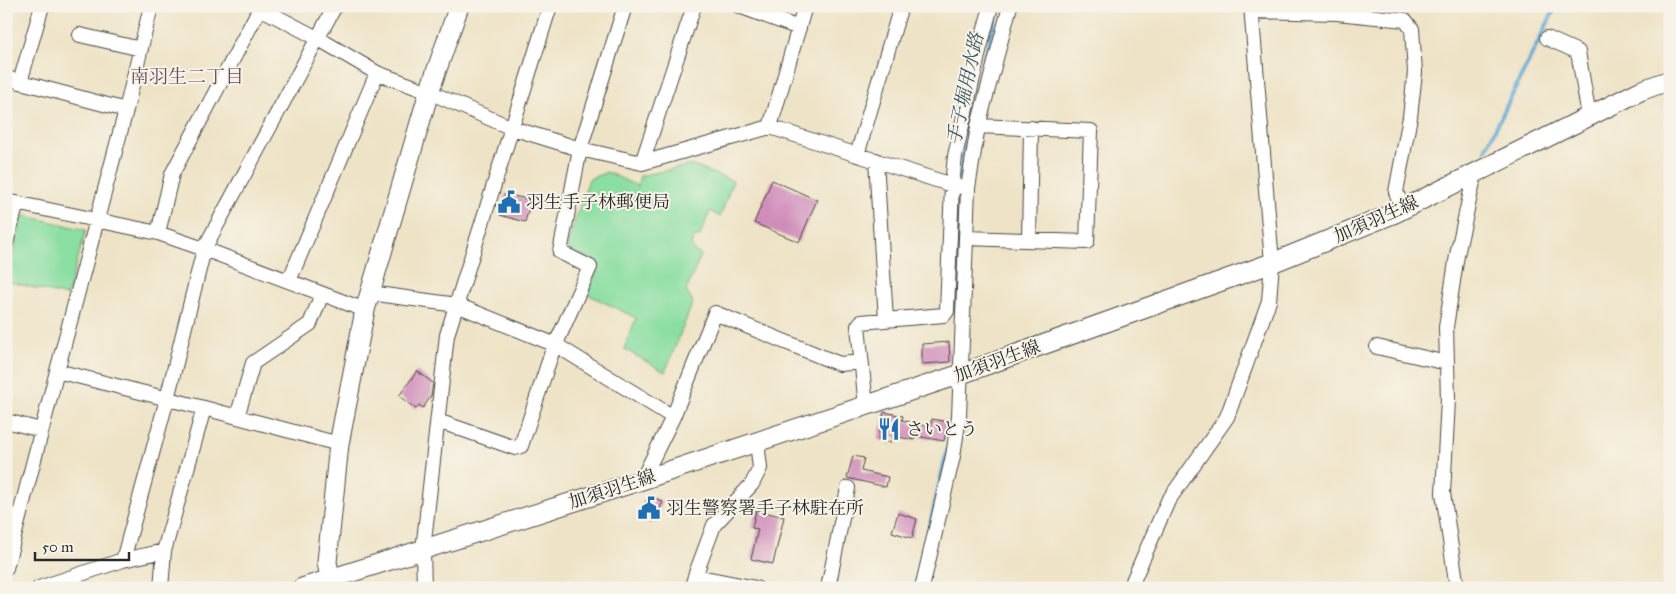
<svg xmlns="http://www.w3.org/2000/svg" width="1676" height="594" viewBox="0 0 1676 594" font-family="'IM FELL Great Primer','Noto Serif JP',serif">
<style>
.green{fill:#8adea1;stroke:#5a8466}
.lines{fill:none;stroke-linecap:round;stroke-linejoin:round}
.stream{stroke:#57a6d1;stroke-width:4}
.building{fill:#d08cba}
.street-casing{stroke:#484742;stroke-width:16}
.secondary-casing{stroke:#484742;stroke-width:21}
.street{stroke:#fff;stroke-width:14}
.secondary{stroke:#fff;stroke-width:19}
.labels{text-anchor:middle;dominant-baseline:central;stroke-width:4;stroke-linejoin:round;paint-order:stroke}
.poi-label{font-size:18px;fill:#2b2b2b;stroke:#f7f3e8;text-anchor:start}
.street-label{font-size:18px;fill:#2b2b2b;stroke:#f7f3e8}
.neighbourhood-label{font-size:19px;fill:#654d5d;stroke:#f7f3e8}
.water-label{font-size:19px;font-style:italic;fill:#3a5665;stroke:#f7f3e8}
</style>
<rect width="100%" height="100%" fill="#f7f3e8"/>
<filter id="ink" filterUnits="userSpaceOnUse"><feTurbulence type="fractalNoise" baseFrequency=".02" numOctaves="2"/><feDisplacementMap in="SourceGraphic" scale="10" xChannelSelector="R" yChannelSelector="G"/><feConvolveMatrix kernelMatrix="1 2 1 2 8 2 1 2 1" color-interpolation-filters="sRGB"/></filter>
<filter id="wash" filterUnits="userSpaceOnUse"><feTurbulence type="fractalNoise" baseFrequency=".0096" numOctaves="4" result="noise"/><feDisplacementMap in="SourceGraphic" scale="20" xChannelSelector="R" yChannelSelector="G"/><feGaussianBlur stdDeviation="1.12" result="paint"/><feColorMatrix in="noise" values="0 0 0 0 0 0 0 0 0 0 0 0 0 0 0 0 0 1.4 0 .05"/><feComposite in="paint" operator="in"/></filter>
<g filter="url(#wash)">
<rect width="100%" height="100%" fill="#eee3c6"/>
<path class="green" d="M691 165 733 181 720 217 710 211 700 236 694 238 691 245 694 251 701 255 686 291 693 302 665 372 624 349 636 318 587 294 600 265 569 249 567 245 589 179 607 172 637 186 640 176Z
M23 215 86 230 67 296 6 281Z"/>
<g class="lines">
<path class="stream" d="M983 64 999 6
M1485 150 1556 6
M960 178 962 158 981 71
M955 305 960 196
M915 588 948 448"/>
</g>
<g id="blocks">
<path class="building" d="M772 180 817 200 799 242 754 223Z
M505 194 531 200 525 222 500 215Z
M949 342 950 362 922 364V344Z
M417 371 433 383 431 396 423 408 419 405 416 409 399 396Z
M884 412 903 416 902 420 930 427 932 419 948 422 944 441 916 436 914 440 893 436 891 443 878 440Z
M853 456 864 458 861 471 888 477 886 487 847 478Z
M649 495 663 502 653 522 639 515Z
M756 510 784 517 773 564 751 559 758 529 752 528Z
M898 513 917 519 912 538 892 532Z"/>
</g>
</g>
<g filter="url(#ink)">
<use href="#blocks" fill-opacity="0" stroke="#484742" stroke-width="1"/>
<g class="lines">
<defs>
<path id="street" d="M151 6 126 110 57 371 204 408
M739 6 799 28
M1251 11 1337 13 1405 20 1412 29 1415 72 1410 117 1396 192 1403 209
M80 35 141 49
M1547 38 1578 52 1589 116
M6 78 126 110
M20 82 42 6
M770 127 805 6
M857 155 901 6
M876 160 886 320
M642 163 694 6
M6 201 158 233 204 249 365 310
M158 233 172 174 260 8 319 39 377 73 429 92 512 128 580 149 642 163 770 127 952 185 968 188
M966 238 1087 242 1091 131 978 126
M1029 240 1031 128
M6 243 17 203
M289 281 377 73
M370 293 457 305 556 345 673 417 642 480
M1377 347 1447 363
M868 405 865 397 858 326 861 322 944 315 947 311 952 185 955 156 980 47 991 6
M237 417 253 363 310 324 322 294
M673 417 715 313 832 361 840 364 861 362
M6 421 41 430
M438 421 515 448 521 446 551 355 590 267 560 252 580 149 625 6
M123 560 167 399 204 249 335 6
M6 568 57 371
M695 576 756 588
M39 588 123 560 164 551
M161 588 164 551 204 408 339 444
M424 588 423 550 447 335 550 6
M692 588 695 576 714 525 752 484 760 468 757 442
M828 588 848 488
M922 588 953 456 959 417 968 188 978 126 1010 6
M1132 588 1133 581 1168 501 1227 417 1269 301 1272 263 1251 6
M1457 588 1443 493 1448 400 1446 327 1457 255 1475 173"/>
<path id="secondary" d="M330 578 327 562 339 444 365 310 429 92 459 6
M302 588 642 480 961 374 1272 263 1395 213 1640 91 1670 80"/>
</defs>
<use href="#street" class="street-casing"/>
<use href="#secondary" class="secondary-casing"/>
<use href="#street" class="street"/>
<use href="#secondary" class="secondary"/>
</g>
</g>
<defs>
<symbol id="civic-bare" viewBox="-9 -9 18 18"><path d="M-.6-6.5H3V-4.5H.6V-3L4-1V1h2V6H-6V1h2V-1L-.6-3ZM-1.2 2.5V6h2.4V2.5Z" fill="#1f6fb2" stroke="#f7f3e8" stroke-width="2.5" paint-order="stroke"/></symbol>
<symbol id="restaurant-bare" viewBox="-9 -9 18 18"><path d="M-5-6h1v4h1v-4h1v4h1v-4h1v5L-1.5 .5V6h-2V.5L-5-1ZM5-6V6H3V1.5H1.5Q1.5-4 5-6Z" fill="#1f6fb2" stroke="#f7f3e8" stroke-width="2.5" paint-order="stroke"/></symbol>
</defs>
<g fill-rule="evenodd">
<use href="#civic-bare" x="493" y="186" width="32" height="32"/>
<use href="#restaurant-bare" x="873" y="413" width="32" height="32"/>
<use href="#civic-bare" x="633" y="492" width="32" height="32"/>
</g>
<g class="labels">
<g class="poi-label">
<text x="526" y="202">羽生手子林郵便局</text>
<text x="906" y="429">さいとう</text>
<text x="666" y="508">羽生警察署手子林駐在所</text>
</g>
<g class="street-label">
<text transform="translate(1376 219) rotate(-24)">加須羽生線</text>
<text transform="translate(997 361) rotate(-20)">加須羽生線</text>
<text transform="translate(612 489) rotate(-18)">加須羽生線</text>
</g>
<g class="neighbourhood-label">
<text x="187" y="76">南羽生二丁目</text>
</g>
<g class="water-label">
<text transform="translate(965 89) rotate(-78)">手子堀用水路</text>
</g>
</g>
<rect width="1676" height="594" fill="none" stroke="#f7f3e8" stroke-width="25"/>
<path d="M35 552v8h94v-8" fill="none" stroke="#2b2b2b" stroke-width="2.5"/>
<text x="42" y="552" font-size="15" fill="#2b2b2b" stroke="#f7f3e8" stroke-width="4" paint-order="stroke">50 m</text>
</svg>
